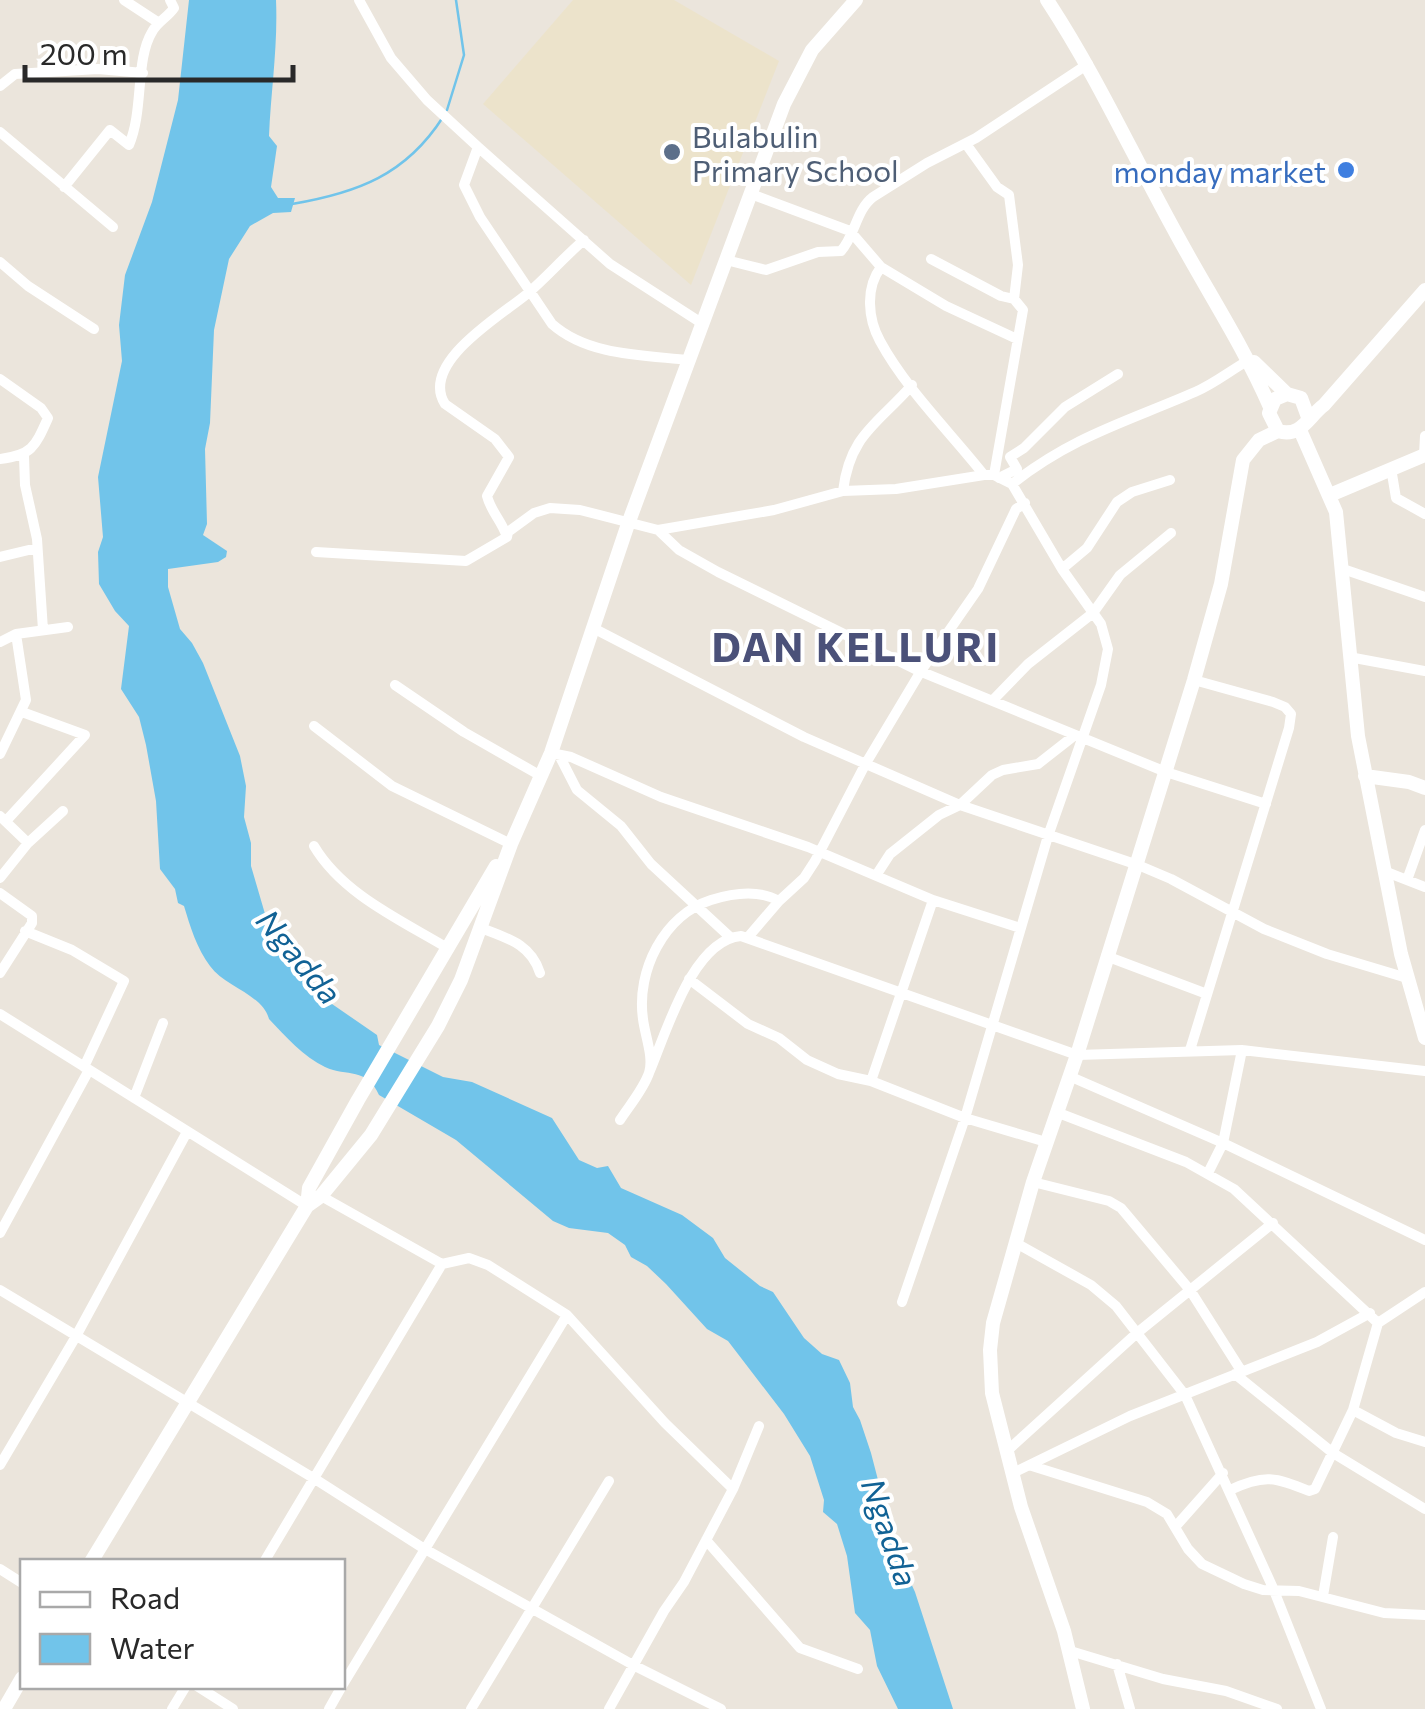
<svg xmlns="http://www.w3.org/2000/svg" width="1425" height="1709" viewBox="0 0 1425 1709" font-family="Commissioner,sans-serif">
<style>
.education{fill:#ece3cb}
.water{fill:#71c4ea}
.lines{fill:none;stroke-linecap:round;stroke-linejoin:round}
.stream{stroke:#71c4ea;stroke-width:2.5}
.street{stroke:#fff;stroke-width:10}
.secondary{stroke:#fff;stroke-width:14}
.service-dot{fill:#5c6f8a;stroke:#fff;stroke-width:4}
.shop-dot{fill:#3f7fe0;stroke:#fff;stroke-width:4}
.labels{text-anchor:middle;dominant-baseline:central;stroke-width:8;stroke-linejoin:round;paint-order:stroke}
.service-label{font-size:30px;fill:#4e5e75;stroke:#fff;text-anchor:start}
.shop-label{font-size:30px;fill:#366cbe;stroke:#fff;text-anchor:end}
.water-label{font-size:32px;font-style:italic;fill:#116295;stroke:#fff}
.district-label{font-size:40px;font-weight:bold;letter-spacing:2.5px;fill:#4b5179;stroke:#fff}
</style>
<rect width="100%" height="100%" fill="#ebe5dc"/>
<path class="education" d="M573 0H674L779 61 691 285 483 104Z"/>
<path class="water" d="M189 0H276C278 46 271 90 269 136L277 146 271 187 278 198H295L291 212 273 213 250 226 229 259 214 330 210 423 205 449 207 524 203 535 227 551 226 557 218 562 168 569V587L180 629 192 643 203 663 240 756 246 786 244 817 251 843V866L270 931 332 1004 377 1035 379 1045 443 1077 472 1082 552 1118 579 1160 597 1168 608 1166 621 1188 682 1215 713 1238 725 1258 760 1286 773 1292 804 1338 822 1354 839 1360 850 1383 853 1407 860 1420 871 1453 897 1553 915 1592 953 1709H898L877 1666 870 1630 855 1613 847 1556 837 1524 823 1512 824 1500 810 1456 784 1414 728 1341 707 1329 666 1284 647 1266 631 1257 625 1245 608 1233 569 1228 553 1221 456 1140 379 1095C367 1067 347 1077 325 1067 304 1057 285 1036 269 1019 262 994 225 987 210 966 197 949 190 926 184 906L178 903 175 889 160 869 156 801 146 745 139 717 121 689 129 626 115 611 99 584 98 552 103 537 98 477 122 361 119 325 125 275 152 202 178 100Z"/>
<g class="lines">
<path class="stream" d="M447 110 464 55 456 0
M292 204C357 193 406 175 443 117"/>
<path class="street" d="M124 0 159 23
M359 0 391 58 427 100 478 147 610 264 703 324
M0 86 15 74 98 69 143 73
M0 132 113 227
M966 144 997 187 1009 195 1018 265 1014 299
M478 147 464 185 480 217 552 324C588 356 643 355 689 360
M64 187 110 130 129 145C144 110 135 60 152 32 157 22 168 17 174 8L170 0
M751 194 850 231 881 267C865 288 868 319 880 341 906 389 950 432 984 475
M931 259 1001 296 1014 299 1023 310 994 475
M726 260 766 270 818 252 841 251C855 236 856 210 873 197L927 163 976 138 1088 64
M0 262 28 286 94 329
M881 267 946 306 1017 339
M0 379 41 408 48 418C35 447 32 455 0 459
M1424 455 1425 436
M24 456 25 485 37 539 43 630
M1391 468 1396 498 1425 514
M999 478 1017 469 1010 457 1024 448 1065 407 1118 374
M1012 484C1073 436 1126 422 1195 392 1214 384 1231 370 1249 360
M843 491C850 434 878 424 912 385
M658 530 679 550 718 572 917 670 1166 772 1266 804
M507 537C502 521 491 512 487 496L509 457 495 439 445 404C419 363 502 315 527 294 547 277 564 257 584 240
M316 552 466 561 507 537 508 532 534 513 550 508 580 510 658 530 774 510 843 491 896 489 984 475H994L1012 484 1062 569 1101 624 1108 649 1101 685 1048 836 965 1118 902 1302
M0 557 37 548
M1062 569 1087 548 1117 502 1132 492 1170 480
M1343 569 1425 597
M593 628 804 737 960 805 1138 865 1171 879 1264 929 1327 954 1407 978
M0 642 16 634 68 627
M1349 657 1425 671
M395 685 464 732 541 776
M994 699 1028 664 1093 613 1120 575 1171 533
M314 726 392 786 511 844
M551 753 571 757 661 797 808 847 933 900 1020 928
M0 754 26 700 16 634
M559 755 577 790 621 826 651 864 730 937
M0 816 28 843
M6 821 85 735 22 712
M314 846C343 895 403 921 449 949
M1384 871 1425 887
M877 874 890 854 939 815 960 805 992 775 1003 770 1038 764 1075 735
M0 878 28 843 63 811
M1407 880 1425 830
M0 893 32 916V923L0 973
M481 928C507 938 531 944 540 973
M25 931 72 950 124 981 84 1067
M749 936 779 901 804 878 815 861 866 763 921 671 978 589 1016 509 1025 503
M1106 956 1207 994
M689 979 748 1024 779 1038 807 1060 838 1074 871 1081 965 1118 1046 1142
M0 1014 307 1206
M1190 1050 1289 728 1291 714 1285 707 1273 702 1194 680
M649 1073C666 1034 692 940 741 936L1077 1055 1242 1050 1425 1071
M1069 1076 1223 1143 1425 1240
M871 1081 933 900
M134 1098 163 1023
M1056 1112 1186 1162 1234 1189 1378 1323
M620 1120C629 1106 643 1090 649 1073 654 1057 645 1036 643 1019 636 971 664 915 711 900 733 893 758 889 779 901
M1208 1173 1223 1143 1242 1050
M1033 1182 1109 1201 1121 1208 1190 1290 1242 1372
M321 1196 442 1264 469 1258 488 1265 567 1315 665 1423 733 1489
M0 1233 89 1070
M1016 1243 1091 1285 1116 1306 1185 1395 1273 1588 1321 1709
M0 1290 315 1479 423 1548 635 1666 721 1709
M1235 1374 1333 1453 1425 1509
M1353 1410 1396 1433 1425 1442
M1007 1451 1137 1333 1273 1223
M0 1465 75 1338 187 1132
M1032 1466 1147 1502 1167 1514 1188 1549 1202 1564 1244 1584 1263 1590 1299 1591 1384 1613 1425 1615
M1013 1473 1130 1416 1317 1342 1370 1313
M1230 1490C1264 1474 1275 1477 1309 1491L1315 1489 1353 1410 1378 1323 1425 1292
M1176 1526 1223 1473
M706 1540 800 1648 858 1669
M264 1562 442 1264
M0 1569 22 1583
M1323 1596 1333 1537
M1067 1650 1163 1679 1226 1691 1277 1709
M1117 1664 1130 1709
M197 1686 233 1709
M342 1686 567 1315
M172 1709 186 1686
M329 1709 342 1686
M471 1709 609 1481
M609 1709 664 1611 684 1582 733 1489 759 1426"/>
<path class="secondary" d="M1047 0C1097 76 1134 158 1178 237 1209 294 1244 347 1270 407
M1254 362 1287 394
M1308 417 1301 398 1287 394 1275 399 1269 413 1278 431C1301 438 1308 417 1324 405L1425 290
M1300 430 1336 512 1358 736 1401 954 1425 1038
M1330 495 1425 455
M1365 776 1409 782 1425 788
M307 1206 321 1196 371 1135 438 1026 461 980 511 844 551 753 628 524 784 104 812 50 856 0
M91 1562 307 1206 309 1188 358 1100 496 866
M4 1709 22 1678
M1083 1709 1064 1631 1021 1507 992 1393 990 1350 993 1323 1033 1182 1077 1055 1194 680 1221 584 1243 460 1259 440 1278 431"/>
</g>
<circle class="service-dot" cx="672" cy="152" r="10"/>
<circle class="shop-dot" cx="1346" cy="170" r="10"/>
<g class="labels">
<g class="service-label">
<text x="692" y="135">Bulabulin<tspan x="692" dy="34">Primary School</tspan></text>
</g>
<g class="shop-label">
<text x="1326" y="170">monday market</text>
</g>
<g class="water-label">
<text transform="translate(300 956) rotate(50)">Ngadda</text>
<text transform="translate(891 1532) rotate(71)">Ngadda</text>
</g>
<g class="district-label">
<text x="856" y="645">DAN KELLURI</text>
</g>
</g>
<rect x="20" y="1559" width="325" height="130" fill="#ffffff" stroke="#a9a9a9" stroke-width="2.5"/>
<rect x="40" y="1592" width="50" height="15" fill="#ffffff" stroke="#a9a9a9" stroke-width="2.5"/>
<text x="110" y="1609" font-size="30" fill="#292929">Road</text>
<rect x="40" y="1634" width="50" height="30" fill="#71c4ea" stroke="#a9a9a9" stroke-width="2.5"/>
<text x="110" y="1659" font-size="30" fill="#292929">Water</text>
<path d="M25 65v15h268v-15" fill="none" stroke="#292929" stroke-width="5"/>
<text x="40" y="65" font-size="30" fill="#292929" stroke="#ffffff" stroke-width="8" paint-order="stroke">200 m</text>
</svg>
